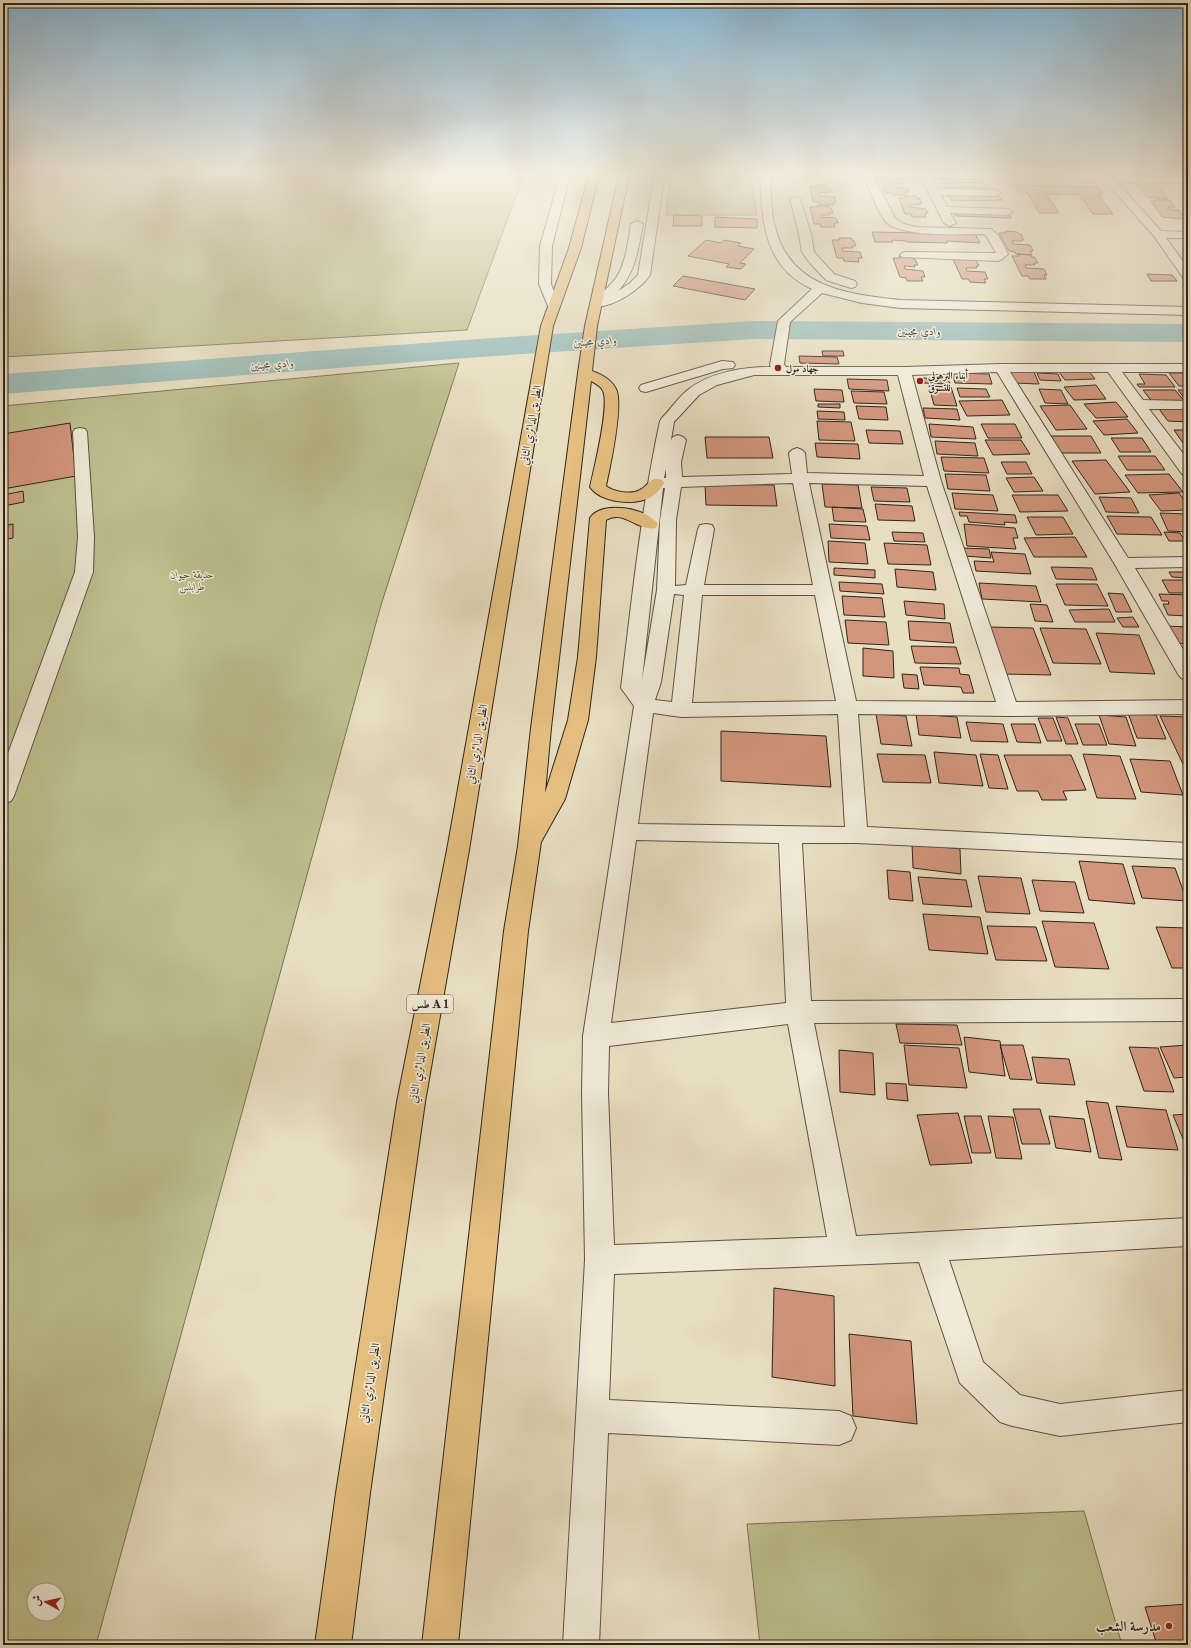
<svg xmlns="http://www.w3.org/2000/svg" width="1191" height="1648" viewBox="0 0 1191 1648" font-family="'Libre Caslon Text',Amiri,serif">
<style>
.green{fill:#bebf8e;stroke:#767255;fill-rule:evenodd}
.lines{fill:none;stroke-linecap:round;stroke-linejoin:round}
.river{fill:#98bbb7;fill-rule:evenodd}
.building{fill:#d2967c;stroke:#2f241c}
.minor-casing{stroke:#5d5245;stroke-width:2}
.highway-casing{stroke:#2f241c;stroke-width:2}
.minor{fill:#f0ead7;fill-rule:evenodd}
.highway{fill:#e4bf80;fill-rule:evenodd}
.poi-dot{fill:#8f2418;stroke:#f0ead7;stroke-width:1.5}
.labels{text-anchor:middle;dominant-baseline:central;stroke-width:3;stroke-linejoin:round;paint-order:stroke}
.far-poi-label{font-size:10px;font-weight:bold;fill:#2f241c;stroke:#f0ead7;text-anchor:start}
.far-park-label{font-size:10px;font-style:italic;fill:#534b38;stroke:#f0ead7}
.far-water-label{font-size:11px;font-style:italic;fill:#4e514a;stroke:#f0ead7}
.shield{fill:#f0ead7;stroke:#695f54;stroke-width:1}
.shield-label{font-size:11px;font-weight:bold;fill:#2f241c}
.street-label{font-size:12px;fill:#2f241c;stroke:#f0ead7}
.near-poi-label{font-size:14px;font-weight:bold;fill:#2f241c;stroke:#f0ead7;text-anchor:end}
</style>
<rect width="100%" height="100%" fill="#e8dec1"/>
<filter id="stains"><feTurbulence type="fractalNoise" baseFrequency=".005" numOctaves="4"/><feColorMatrix values="0 0 0 0 .2 0 0 0 0 .09 0 0 0 0 .02 0 0 0 .5 -.17"/></filter>
<radialGradient id="worn" r=".72"><stop offset=".6" stop-color="#630" stop-opacity="0"/><stop offset="1" stop-color="#630" stop-opacity=".3"/></radialGradient>
<path class="green" d="M3 171H525L467 330 3 357Z
M671 171H749L757 215H666Z
M459 363 381 605 96 1645H3V406ZM34 1590H58V1614H34Z
M1084 1511 1122 1645H760L747 1524Z"/>
<g class="lines">
<path class="river" d="M753 321 1188 324V342L753 339 479 357 3 394V374L479 339Z"/>
</g>
<path class="building" d="M799 171H821L822 174H818L819 177 806 176 805 174H800Z
M887 176H898L901 178 903 183 891 184 892 187 907 188 909 192H905L907 195H893L892 193H886L881 178H887Z
M1132 180H1153L1168 199 1147 197Z
M984 182 989 188H946L942 183Z
M816 185H827V187H830L831 192 819 193V196L835 197 836 202H833L834 205H819V202H813L810 186 816 187Z
M1015 185 1098 187 1103 194H1098L1113 214H1093L1079 194H1046L1059 213H1039L1027 192H1019Z
M996 192 1002 200 952 201 946 193Z
M905 196H916L917 198 920 199 922 204 918 203 919 205H909L910 207 926 209 928 213H925L926 217H912L911 214H905L899 198H905Z
M1154 200H1170L1175 207H1168L1171 210H1179L1185 219 1162 217 1151 201H1156Z
M816 206H828L829 208H831L833 213H829L830 215H820V217L836 218 838 223H834L835 227H821L820 224H814L810 207H817Z
M954 212 1008 213 1011 218 956 216Z
M674 215 702 216V226H673Z
M715 217 757 219V228L715 227Z
M1005 231 1017 232 1019 234H1021L1024 240H1021L1022 241H1012L1013 244 1030 245 1033 251H1030L1032 255 1016 254 1015 252 1009 251 999 233H1006Z
M872 232 975 234 980 243 947 241V243L907 242 906 241 892 240 893 242H875Z
M839 238H851L852 240 854 241 856 246H852L853 248H842L843 251 860 252 862 258H858L859 262 844 261 843 258H837L832 240H839Z
M706 240 721 243 724 240 741 243 738 246 754 249 740 263 746 264 741 269 726 267 729 264 688 256Z
M1018 254 1030 255 1032 257H1034L1038 263H1034L1035 265H1025L1026 268 1044 269 1047 275H1044L1046 279H1030L1028 276H1022L1012 256H1019Z
M899 256H912L913 259H915L918 265H914L915 267 904 266 905 269 923 271 925 277H921L923 281H907L906 278 900 277 893 258H900Z
M972 258 973 260H976L979 266H976L977 268H966L967 271 985 272 988 279H984L986 283 970 282 968 279H962L953 259Z
M1147 274 1172 275 1177 281H1151Z
M683 276 755 289 745 300 673 286Z
M822 351H843L844 356H823Z
M799 356 837 357 839 364 800 363Z
M1089 371 1095 379 1065 380 1059 372Z
M1009 372H1034L1039 384 1014 383Z
M952 373 989 374 992 384 955 383Z
M1037 373 1058 374 1061 381 1040 380Z
M1169 373H1188V386H1179Z
M1139 374 1166 375 1175 387H1139L1137 384H1145Z
M922 378 948 379 950 384 924 383Z
M847 379 887 380 889 391 849 389Z
M1096 385 1106 399 1074 400 1064 387Z
M929 386 951 387 957 406 934 405Z
M957 388 986 389 990 397H960Z
M814 389 842 390 844 402 816 401Z
M1039 389 1061 390 1068 404 1045 403Z
M1143 390H1175L1186 403H1153Z
M1178 390H1187L1188 403Z
M851 391 884 392 887 404 854 403Z
M1002 400 1010 415 967 416 959 401Z
M1116 402 1128 417 1096 418 1084 404Z
M818 404H840V408L818 407Z
M1070 405 1087 429 1056 430 1040 406Z
M856 406 886 407 888 420 859 419Z
M923 408 957 409 960 420 925 418Z
M1159 409H1183L1188 416V422L1168 421Z
M817 411 844 412 845 420 818 419Z
M1127 419 1138 433 1104 435 1093 421Z
M817 421 851 422 855 441 819 440Z
M70 423 76 476 3 489V434Z
M929 424 973 427 976 439 931 437Z
M981 424H1015L1022 438H988Z
M1184 426H1188V443H1183L1174 430H1187Z
M866 430 900 431 903 444 869 443Z
M1051 436H1091L1101 453H1061Z
M705 437H769L773 458H707Z
M1111 438H1142L1151 452H1120Z
M985 440H1021L1030 454 993 455Z
M935 441 975 443 978 456 937 454Z
M815 443 858 444 860 459 817 457Z
M1118 456H1155L1165 470H1127Z
M941 457 984 458 989 473 944 471Z
M1106 460 1130 492 1095 494 1072 461Z
M1001 462H1026L1032 474H1007Z
M945 474 986 475 990 491 948 489Z
M1169 474 1183 492 1138 493 1125 475Z
M1034 477 1043 491 1014 492 1006 478Z
M705 484 774 485 777 506 706 505Z
M822 484 858 485 862 508 825 507Z
M871 487 907 488 910 502 874 501Z
M23 491 24 502 3 506V495Z
M952 493 993 495 998 511 955 509Z
M1179 493 1188 505V510L1161 511 1149 495Z
M1012 495H1058L1068 511 1020 512Z
M1099 497 1131 498 1139 513 1106 512Z
M875 504 912 506 915 521 878 520Z
M832 507 863 509 866 522 834 521Z
M959 512 1015 515 1017 523 1004 522 1005 525 969 522 967 516H960Z
M1160 513 1188 514V532L1168 531Z
M1107 516 1151 517 1162 535 1117 534Z
M1027 517H1063L1073 534 1036 535Z
M13 524V538L3 540V526Z
M829 524 867 526 870 540 831 538Z
M964 524 1015 528 1018 538H1013L1016 549 967 546Z
M892 532 923 533 925 542 894 541Z
M1164 532 1180 533 1185 541H1169Z
M1075 537 1087 557H1034L1024 538Z
M828 541 865 543 868 564 829 562Z
M884 543 927 545 931 565 888 564Z
M963 548 989 549 991 558 965 556Z
M991 552 1025 554 1031 574 976 571 974 561 994 562Z
M1051 567 1092 568 1097 580 1056 579Z
M834 568 875 570V578L834 575Z
M895 569 933 572 936 590 897 587Z
M1169 572H1188V578L1172 577Z
M1162 580H1188V593H1169Z
M839 582 882 584 884 594 840 591Z
M979 583 1036 586 1041 602 982 599Z
M1056 584H1097L1108 606 1065 605Z
M1108 593 1123 594 1132 612H1116Z
M1159 594 1188 595V616L1168 615 1163 604H1169L1168 601H1162Z
M842 596 882 598 885 617 844 615Z
M904 601 944 604 945 619 906 615Z
M1030 604 1047 605 1053 622 1035 621Z
M1109 609 1115 622H1075L1069 610Z
M1133 617 1139 627H1123L1117 618Z
M845 620 886 622 889 645 848 643Z
M908 621 950 623 954 643 910 640Z
M1167 626 1188 627V644L1175 643Z
M988 627 1033 628 1051 675 1004 674Z
M1040 628 1086 629 1101 664 1053 663Z
M1096 633 1139 635 1155 674 1110 672Z
M911 646 956 647 961 664 915 663Z
M863 648 893 651 894 678 863 676Z
M920 667 959 668 960 674 969 675 974 693H963L961 687 924 685Z
M902 674 917 675 919 689 904 688Z
M1128 713 1156 715 1166 739 1137 738Z
M876 714 906 716 912 746 881 744Z
M916 714 957 717 961 738 919 735Z
M1099 715 1126 717 1136 746 1109 744Z
M1160 716 1188 717V764H1183Z
M1056 717 1068 718 1078 744H1066Z
M1038 718H1053L1062 741H1047Z
M966 722 1003 724 1008 742 971 741Z
M1011 724H1035L1041 743 1017 742Z
M1075 724H1099L1107 745H1083Z
M721 731 826 736 831 787 721 781Z
M934 752 976 755 983 786 939 783Z
M877 754 925 755 931 783 883 782Z
M980 754 998 755 1008 789 989 788Z
M1083 754 1120 756 1136 799 1097 798Z
M1004 755H1071L1086 790 1063 791 1067 800H1042L1038 791H1017Z
M1130 759 1170 761 1183 795 1141 792Z
M912 843 960 849 961 874 913 868Z
M1079 861 1123 864 1135 904 1089 900Z
M1132 866 1175 868 1187 901 1142 898Z
M887 870 910 872 913 901 889 899Z
M978 876 1021 878 1030 914 986 912Z
M918 877 966 880 972 907 923 904Z
M1032 880 1075 882 1084 913 1040 911Z
M923 914 980 917 988 954 929 950Z
M1042 921 1094 923 1109 969 1055 967Z
M987 926 1036 927 1047 961 996 960Z
M1156 927 1188 928V968H1172Z
M896 1024 957 1025 962 1045 900 1043Z
M964 1037 1000 1041 1005 1076 969 1072Z
M904 1045 959 1048 967 1088 909 1085Z
M1000 1045H1023L1032 1080 1010 1079Z
M1188 1045V1077L1174 1078 1160 1047Z
M1129 1047 1158 1048 1174 1092 1144 1091Z
M839 1050 873 1053 875 1095 840 1092Z
M1032 1057 1069 1059 1075 1085 1037 1083Z
M886 1083 906 1084 908 1101 887 1099Z
M1086 1101 1108 1103 1122 1160 1099 1158Z
M1116 1106 1166 1110 1178 1150 1127 1147Z
M1013 1109H1040L1050 1144H1022Z
M958 1113 972 1163 930 1165 917 1115Z
M1188 1114V1151L1173 1115Z
M964 1116H981L991 1153H972Z
M988 1116 1013 1117 1022 1159 996 1158Z
M1049 1116 1084 1119 1091 1152 1056 1148Z
M774 1288 834 1296 835 1386 772 1377Z
M849 1334 911 1341 917 1424 853 1416Z
M1188 1604V1645H1157L1145 1607Z"/>
<g class="lines">
<defs>
<path id="minor" d="M563 171H573L569 179 552 246 551 284 560 306 558 309H550L548 306 539 284 540 246 559 179Z
M655 171H665L650 275C640 290 610 310 592 306L590 303 592 300 602 297 601 295C605 289 611 285 616 278 626 263 628 242 631 224L637 221 643 224C638 249 636 272 618 291L630 283 638 275Z
M760 171H770C771 190 770 209 775 227 790 288 847 294 900 300L1188 307V315L900 308 862 303 822 293 790 322 784 364 786 367H904L1001 364H1188V372H1122L1143 400 1188 401V409H1149L1188 460V476L1182 474 1108 372H1010L1128 558 1188 557V567L1135 568 1188 658V680L1181 678 1178 674 1114 563 997 372 912 375 941 481 1016 702 1188 700V714L1008 716 858 714 867 827 1188 843V859L857 843H802L811 1001 1188 999V1021L814 1023 856 1236 1188 1218V1246L949 1260 983 1362 1020 1395 1060 1404 1188 1390V1422L1060 1436 1012 1426 1000 1422 960 1383 919 1262 614 1274 609 1400 839 1411 851 1416 856 1428 851 1440 839 1445 608 1433 599 1645H563L585 1260 582 1093 583 1036 634 706 621 688C632 599 641 509 660 421L662 418C671 409 679 396 689 389 711 372 745 367 771 367L770 365 778 321 812 289C762 266 762 218 760 171ZM754 375H898L924 476 807 473 805 453 802 450 797 448 792 450 789 453 792 474 682 477 681 462 686 440 683 437 678 435 673 437 671 440 674 422 699 395 717 385ZM666 469V478H664ZM793 483 813 585H704L714 529 712 525 706 524 700 525 698 529 686 585 675 586 676 520 681 487ZM809 483 927 486 996 702 856 701ZM663 488H665L660 520 657 590 642 680ZM674 594 684 595 672 702 655 700 661 682ZM702 595H815L836 701 692 703ZM653 713 681 717 838 714 845 827 638 824ZM636 840 779 843 786 1003 611 1023ZM788 1024 827 1237 614 1245 608 1093 609 1046Z
M861 171 1100 175 1098 171H1108L1112 175 1188 177V183L1117 182 1161 231 1188 232V238H1166L1188 268V280L1184 279 1154 236 1106 182 931 178 937 189 996 190 1001 193 996 196 941 195 947 207 1008 209 1013 212 1008 215 950 213 956 223 950 226 944 223 921 178 874 177 895 218 904 224 916 227 991 229 998 235 1008 254 1002 259 998 261 902 257 900 255 902 253 906 252 996 253 987 237 984 234C962 234 899 238 885 221 878 212 867 184 861 171Z
M795 196 800 199 811 234 814 252 834 274 855 281 857 284 855 287 851 288 826 280 810 263 802 252 799 234 790 199Z
M722 361 733 362 735 365 733 368 723 369 646 392 641 391 639 388 641 385Z
M80 428 85 429 87 432 94 537 93 572 14 796 11 801 3 804V767L75 572 78 537 73 432 75 429Z"/>
<path id="highway" d="M590 171H600L581 248 553 326 469 850 425 1102 370 1493 351 1645H315L336 1493 397 1102 447 850 541 326 569 248Z
M620 171H630L597 326 592 371C602 375 611 379 616 389 624 404 610 467 606 486 614 492 631 495 640 490 650 485 648 476 662 480L664 483C661 488 657 494 651 497 635 506 601 503 590 487 594 469 610 405 603 391 601 386 595 383 591 381L551 728 545 793 568 720 578 657 590 518C602 500 647 508 658 524L656 528C638 532 624 509 606 520L596 657 588 720 565 799 541 842 528 931 458 1645H422L504 931 518 846 531 728 578 373 585 326Z"/>
</defs>
<use href="#minor" class="minor-casing"/>
<use href="#highway" class="highway-casing"/>
<use href="#minor" class="minor"/>
<use href="#highway" class="highway"/>
</g>
<linearGradient id="sky" x2="0" y2="1"><stop stop-color="#88b7d4"/><stop offset="0.43" stop-color="#f5f0e3"/><stop offset="1" stop-color="#f5f0e3" stop-opacity="0"/></linearGradient>
<rect width="1191" height="402" fill="url(#sky)"/>
<g class="poi-dot">
<circle cx="778" cy="368" r="4"/>
<circle cx="920" cy="381" r="4"/>
<circle cx="1169" cy="1626" r="4"/>
</g>
<g class="labels">
<g class="far-poi-label">
<text x="786" y="368">جهاد مول</text>
<text x="928" y="375">أبناء الترهوني<tspan x="928" dy="12">للتسوق</tspan></text>
</g>
<g class="far-park-label">
<text x="192" y="574">حديقة حيوان<tspan x="192" dy="12">طرابلس</tspan></text>
</g>
<g class="far-water-label">
<text x="919" y="331">وادي مجينين</text>
<text transform="translate(595 341) rotate(-4)">وادي مجينين</text>
<text transform="translate(272 364) rotate(-4)">وادي مجينين</text>
</g>
<rect class="shield" x="407" y="995" width="46" height="18" rx="3"/>
<g class="shield-label">
<text x="430" y="1004">طس A 1</text>
</g>
<g class="street-label">
<text transform="translate(530 425) rotate(-80)">الطريق الدائري الثاني</text>
<text transform="translate(476 744) rotate(-80)">الطريق الدائري الثاني</text>
<text transform="translate(419 1063) rotate(-80)">الطريق الدائري الثاني</text>
<text transform="translate(369 1383) rotate(-81)">الطريق الدائري الثاني</text>
</g>
<g class="near-poi-label">
<text x="1161" y="1626">مدرسة الشعب</text>
</g>
</g>
<rect width="1191" height="1648" fill="none" stroke="#e8dec1" stroke-width="16"/>
<rect x="4" y="4" width="1183" height="1640" fill="none" stroke="#2f241c" stroke-width="2"/>
<rect x="8" y="8" width="1175" height="1632" fill="none" stroke="#2f241c"/>
<g transform="translate(46 1602) rotate(278)"><circle r="19" fill="#f0ead7" stroke="#a39b8c"/>
<path d="M0-3L7 15L0 10L-7 15Z" fill="#8f2418"/>
<text y="-6" font-size="11" font-weight="bold" text-anchor="middle" fill="#2f241c">ش</text>
</g>
<rect width="100%" height="100%" filter="url(#stains)"/>
<rect width="100%" height="100%" fill="url(#worn)"/>
</svg>
